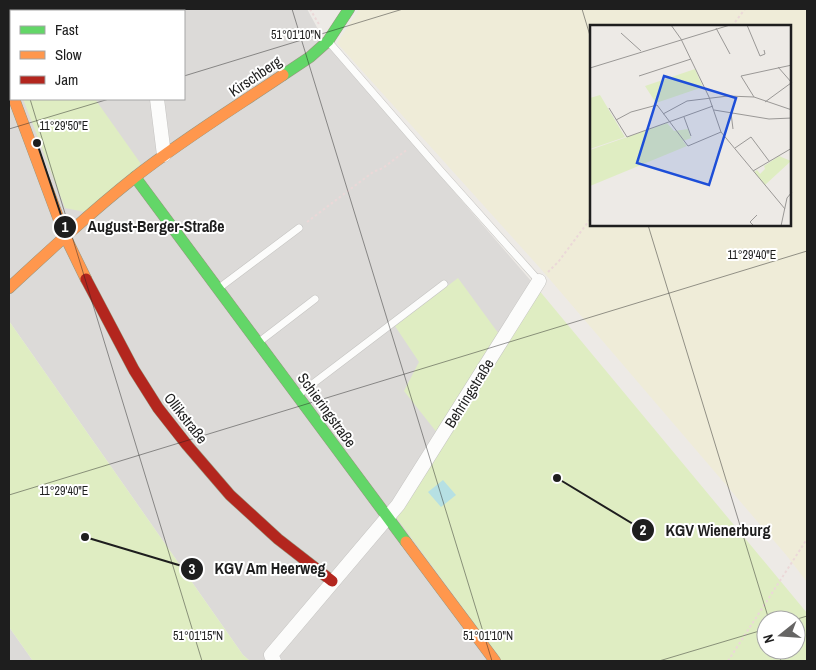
<svg xmlns="http://www.w3.org/2000/svg" width="816" height="670" viewBox="0 0 816 670" font-family="'Archivo Narrow',sans-serif">
<style>
.residential{fill:#dcdad8;fill-rule:evenodd}
.farmland{fill:#efecd8;fill-rule:evenodd}
.grass{fill:#dfedc2;fill-rule:evenodd}
.water{fill:#b6e0e3}
.lines{fill:none;stroke-linecap:round;stroke-linejoin:round}
.lane-casing{stroke:#c5c4c2;stroke-width:8}
.street-casing{stroke:#c5c4c2;stroke-width:15}
.fast-casing{stroke:#98967e;stroke-width:12}
.slow-casing{stroke:#98967e;stroke-width:12}
.jam-casing{stroke:#98967e;stroke-width:12}
.path{stroke:#ebd8d8;stroke-width:2;stroke-dasharray:2.5 2.5;stroke-linecap:butt}
.lane{stroke:#fcfcfb;stroke-width:7}
.street{stroke:#fcfcfb;stroke-width:14}
.fast{stroke:#63d668;stroke-width:11}
.slow{stroke:#ff974d;stroke-width:11}
.jam{stroke:#b3261e;stroke-width:11}
.ticks{fill:none;stroke:#1e1e1e;stroke-width:1;stroke-opacity:0.45}
.labels{text-anchor:middle;dominant-baseline:central;stroke-width:4;stroke-linejoin:round;paint-order:stroke}
.street-label{font-size:15px;fill:#1e1e1e;stroke:#fff}
.inset-road{fill:none;stroke:#9a9896;stroke-width:1}
.view{fill:#1d4ed8;fill-opacity:0.15;stroke:#1d4ed8;stroke-width:2.5}
.inset-edge{fill:none;stroke:#1e1e1e;stroke-width:2.5}
.ticks-label{font-size:12px;text-anchor:middle;fill:#1e1e1e;stroke:#fff;stroke-width:4;stroke-linejoin:round;paint-order:stroke}
.leader{fill:none;stroke:#1e1e1e;stroke-width:2}
.callout-dot{fill:#1e1e1e;stroke:#fff;stroke-width:2}
.mark-label{font-size:15px;text-anchor:middle;font-weight:bold;fill:#fff}
.callout-label{font-size:16px;text-anchor:middle;font-weight:bold;fill:#1e1e1e;stroke:#fff;stroke-width:4;stroke-linejoin:round;paint-order:stroke}
</style>
<rect width="100%" height="100%" fill="#edeae6"/>
<path class="residential" d="M9 9H307L325 42 538 289 504 342 419 362 442 439 497 661H250L243 655 9 321ZM11 11H184V99H11Z
M9 627 33 661H9Z"/>
<path class="farmland" d="M359 9H807V582L787 556 540 268 337 43ZM591 26H790V225H591Z"/>
<path class="grass" d="M9 9H31L33 11H11V69L9 62Z
M23 99H95L141 164 85 212 65 208Z
M458 278 504 341 538 289 807 613V661H502L396 517 442 439 404 391 419 362 395 326ZM766 620H796V650H766Z
M9 321 243 655 250 661H33L9 627Z"/>
<path class="water" d="M443 480 456 495 441 507 428 492Z"/>
<g class="lines">
<defs>
<path id="lane" d="M328 41 440 170 539 281
M219 288 299 228
M259 342 315 299
M298 395 444 284"/>
<path id="street" d="M144 9 145 11
M157 99 164 155
M274 661 271 655 398 505 539 281"/>
<path id="fast" d="M283 75 310 57 328 41 349 9
M135 177 406 542"/>
<path id="slow" d="M14 99 65 236 86 279
M9 288C50 250 91 212 135 177 182 140 234 108 283 75
M406 542 495 661"/>
<path id="jam" d="M86 279 134 370 158 408 187 445 230 495 278 539 332 581"/>
</defs>
<use href="#lane" class="lane-casing"/>
<use href="#street" class="street-casing"/>
<use href="#fast" class="fast-casing"/>
<use href="#slow" class="slow-casing"/>
<use href="#jam" class="jam-casing"/>
<path class="path" d="M310 9 320 26
M732 26 745 9
M307 222 373 172 383 168 408 149
M548 272 559 261 591 218
M728 661 807 539"/>
<use href="#lane" class="lane"/>
<use href="#street" class="street"/>
<use href="#fast" class="fast"/>
<use href="#slow" class="slow"/>
<use href="#jam" class="jam"/>
</g>
<path class="ticks" d="M292 9 492 661M582 9 591 39M9 29 11 37M184 76 403 9M30 99 202 661M9 129 109 99M648 225 769 620M9 495 807 251M794 620 807 616M778 650 781 661M659 661 766 629"/>
<g class="labels">
<g class="street-label">
<text transform="translate(255 76) rotate(-34)">Kirschberg</text>
<text transform="translate(469 393) rotate(-58)">Behringstraße</text>
<text transform="translate(327 410) rotate(54)">Schieringstraße</text>
<text transform="translate(186 418) rotate(52)">Ollikstraße</text>
</g>
</g>
<g transform="translate(590 25)">
<rect width="201" height="201" fill="#edeae6"/>
<path d="M105 44 113 62 66 78 55 61ZM10 70 35 112 0 124V73ZM77 98 84 106 98 104 101 113 93 116 97 121 0 161V125ZM189 131 201 136 175 160 164 147 167 145 170 149 175 144 174 141Z" fill="#dfedc2"/>
<path class="inset-road" d="M81 0 91 14 119 72 131 107 195 184M157 0 170 31 175 29 174 25M126 3 140 29M31 8 51 26M188 42 202 58M0 43 140 0M49 51 101 34M164 72 151 51 202 40M175 77 201 58M19 83 37 112 123 81M124 85 179 94 202 93M141 88 143 104M73 89 97 76 138 71 164 72 202 85M94 92 101 111M26 95 41 87 67 80 98 121 131 107M145 123 161 112 179 136M163 146 202 123M164 201 160 197 167 190M191 201 197 173 202 167"/>
<path class="view" d="M74 51 146 73 119 160 47 138Z"/>
<rect width="201" height="201" class="inset-edge"/>
</g>
<g class="ticks-label">
<text x="296" y="39">51°01'10"N</text>
<text x="64" y="130">11°29'50"E</text>
<text x="752" y="259">11°29'40"E</text>
<text x="64" y="495">11°29'40"E</text>
<text x="198" y="640">51°01'15"N</text>
<text x="488" y="640">51°01'10"N</text>
</g>
<path class="leader" d="M37 143L65 227M557 478L643 530M85 537L192 569"/>
<g class="callout-dot">
<circle cx="37" cy="143" r="5"/>
<circle cx="557" cy="478" r="5"/>
<circle cx="85" cy="537" r="5"/>
<circle cx="65" cy="227" r="12"/>
<circle cx="643" cy="530" r="12"/>
<circle cx="192" cy="569" r="12"/>
</g>
<g class="mark-label">
<text x="65" y="232">1</text>
<text x="643" y="535">2</text>
<text x="192" y="574">3</text>
</g>
<g class="callout-label">
<text x="156" y="232">August-Berger-Straße</text>
<text x="718" y="536">KGV Wienerburg</text>
<text x="270" y="574">KGV Am Heerweg</text>
</g>
<rect width="816" height="670" fill="none" stroke="#1e1e1e" stroke-width="20"/>
<rect x="10" y="10" width="175" height="90" fill="#ffffff" stroke="#a5a5a5"/>
<rect x="20" y="26" width="25" height="8" fill="#63d668" stroke="#a5a5a5"/>
<text x="55" y="35" font-size="15" fill="#1e1e1e">Fast</text>
<rect x="20" y="51" width="25" height="8" fill="#ff974d" stroke="#a5a5a5"/>
<text x="55" y="60" font-size="15" fill="#1e1e1e">Slow</text>
<rect x="20" y="76" width="25" height="8" fill="#b3261e" stroke="#a5a5a5"/>
<text x="55" y="85" font-size="15" fill="#1e1e1e">Jam</text>
<g transform="translate(781 635) rotate(253)"><circle r="24" fill="#ffffff" stroke="#a5a5a5"/>
<path d="M0-4L9 19L0 12L-9 19Z" fill="#666564"/>
<text y="-8" font-size="14" font-weight="bold" text-anchor="middle" fill="#1e1e1e">N</text>
</g>
</svg>
